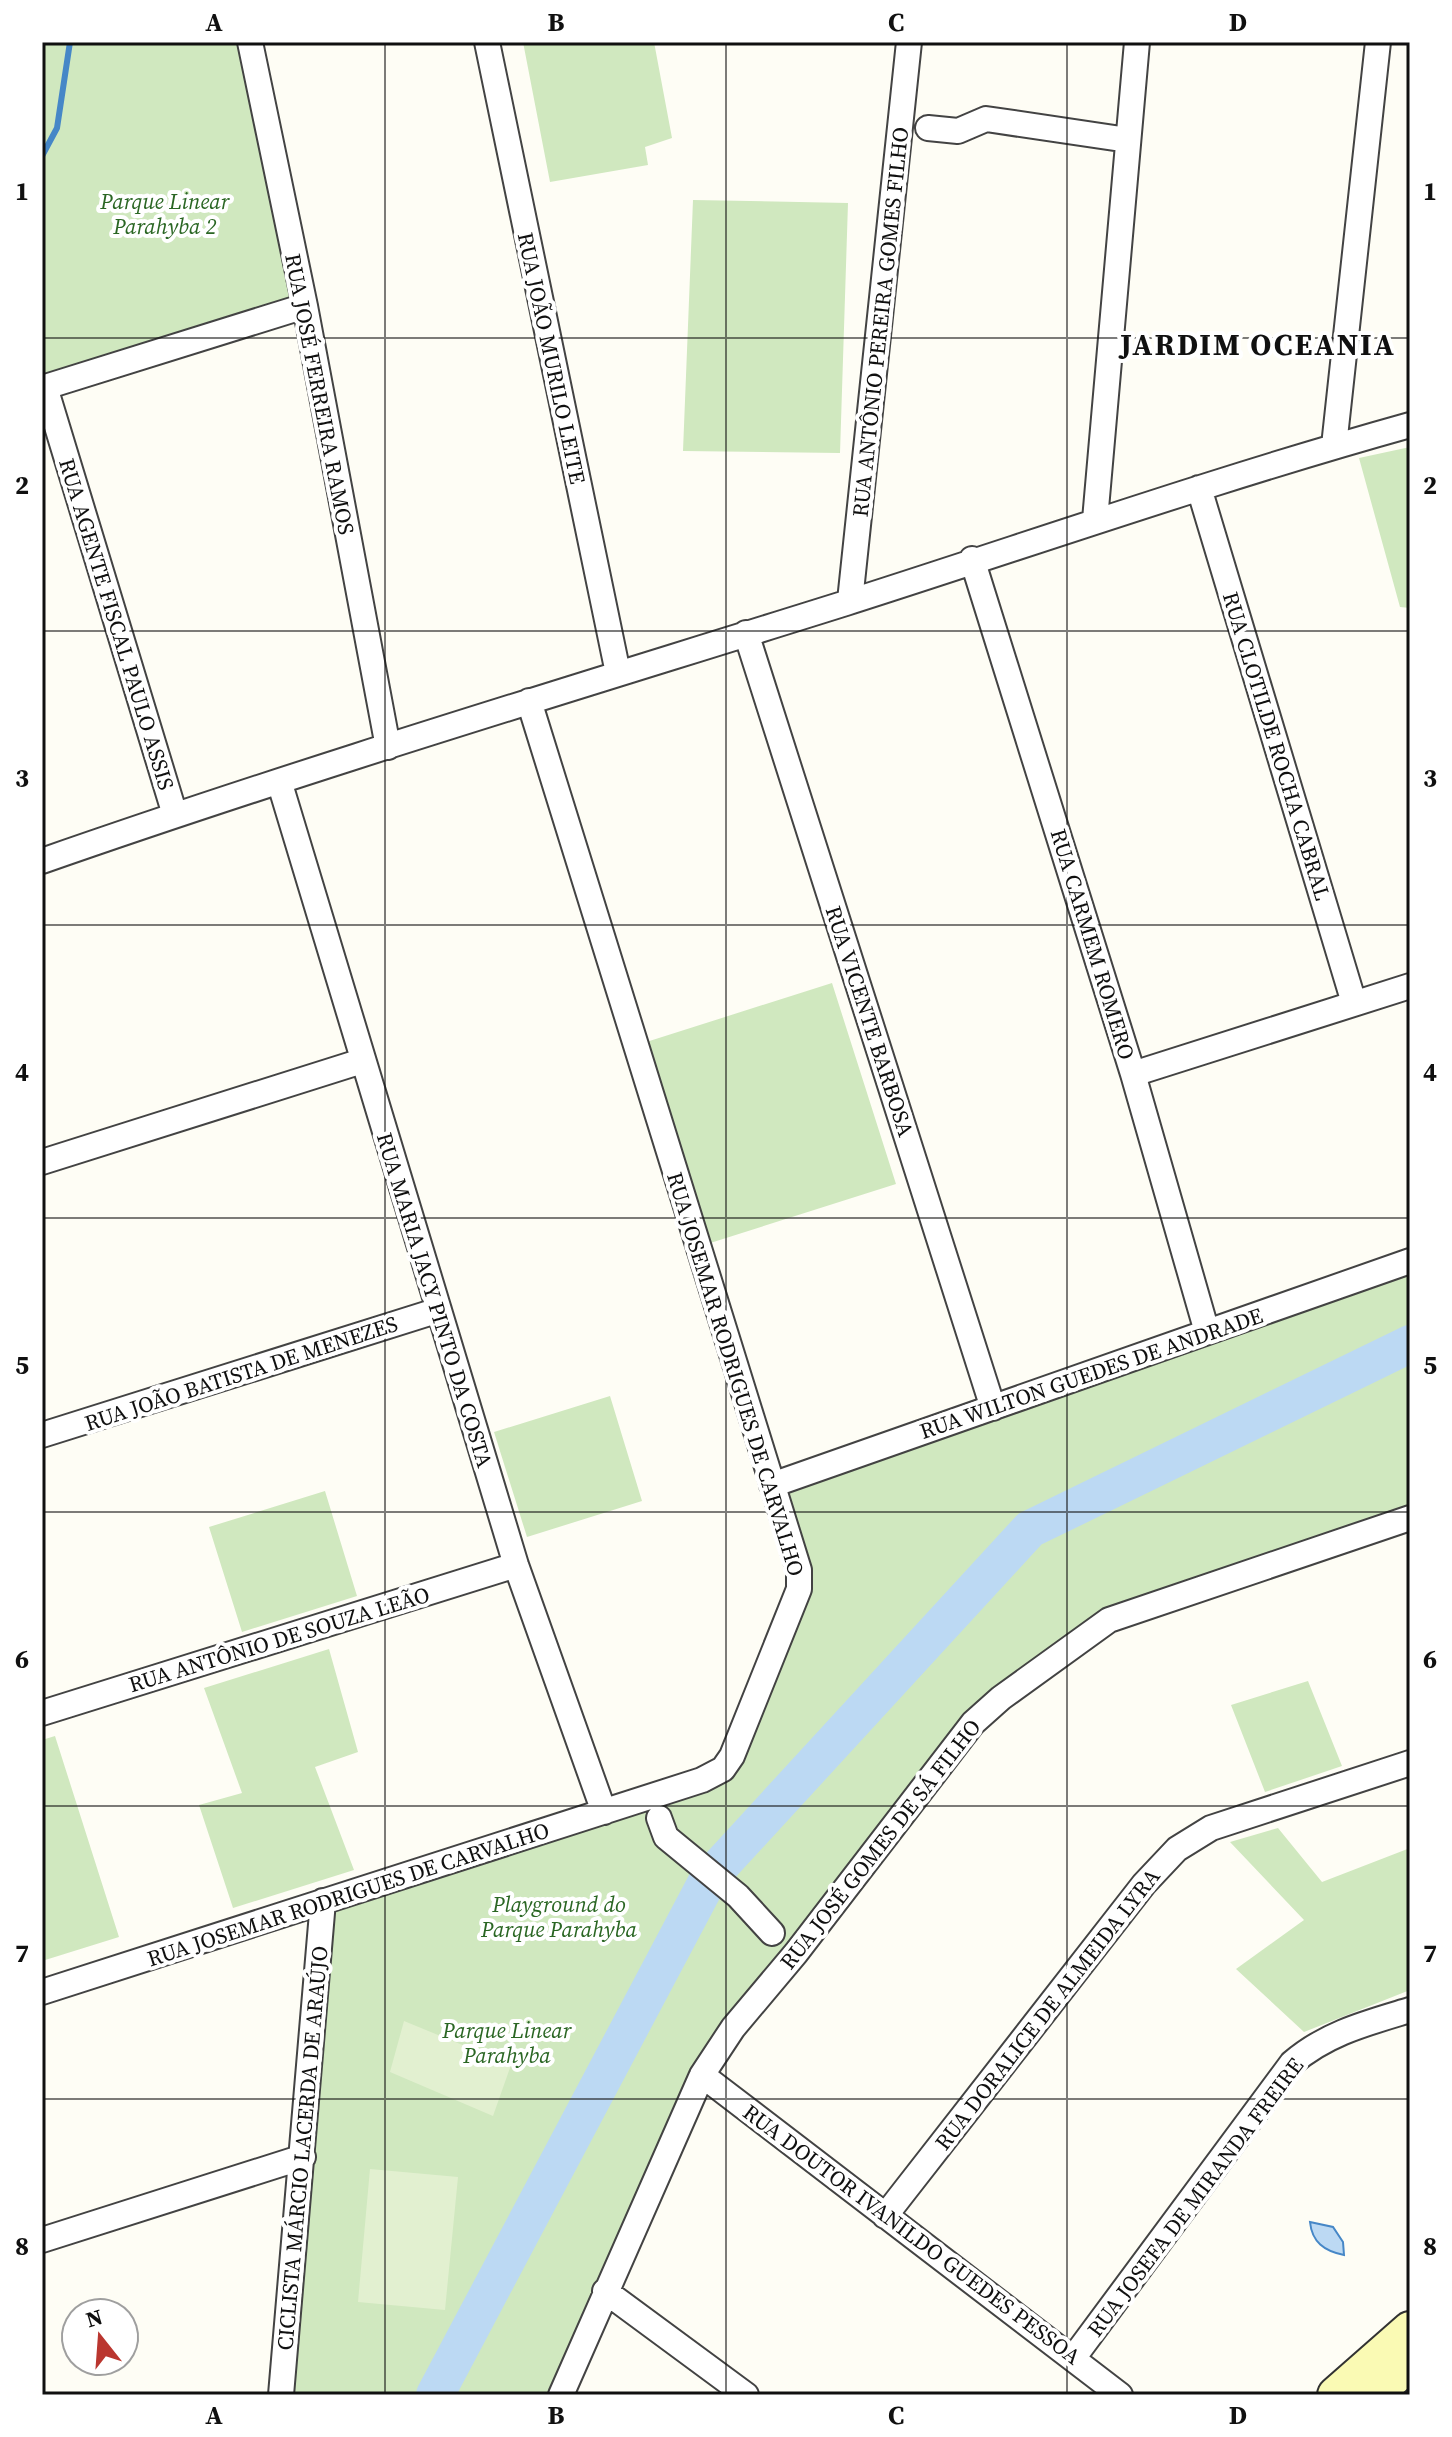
<svg xmlns="http://www.w3.org/2000/svg" width="1452" height="2437" viewBox="0 0 1452 2437" font-family="'Source Serif 4',serif">
<style>
.green{fill:#d0e8bf}
.pitch{fill:#e2f0d0}
.water{fill:#bcd9f3;stroke:#4687c7;stroke-width:2}
.lines{fill:none;stroke-linecap:round;stroke-linejoin:round}
.stream{stroke:#4687c7;stroke-width:6}
.river{stroke:#bcd9f3;stroke-width:38}
.street-casing{stroke:#434343;stroke-width:28}
.secondary-casing{stroke:#323232;stroke-width:40}
.street{stroke:#fff;stroke-width:24}
.secondary{stroke:#fafab4;stroke-width:36}
.grid{fill:none;stroke:#101010;stroke-width:2;stroke-opacity:0.55}
.labels{text-anchor:middle;dominant-baseline:central;stroke-width:8;stroke-linejoin:round;paint-order:stroke}
.park-label{font-size:22px;font-style:italic;fill:#2a6623;stroke:#fff}
.street-label{font-size:22px;fill:#101010;stroke:#fff}
.district-label{font-size:30px;font-weight:bold;letter-spacing:2px;fill:#101010;stroke:#fff}
.neatline{fill:none;stroke:#101010;stroke-width:3}
.grid-label{font-size:26px;text-anchor:middle;font-weight:bold;fill:#101010}
</style>
<rect width="100%" height="100%" fill="#fefdf5"/>
<path class="green" d="M42 42H255L307 298 42 383Z
M523 42H654L672 138 645 147 648 165 550 182Z
M693 200 848 203 840 453 683 451Z
M1410 447V608L1400 607 1359 458Z
M832 983 896 1184 704 1245 640 1044Z
M1410 1256V1522L1106 1628 979 1721 708 2070 556 2395H287L326 1898 734 1769 807 1577 775 1475Z
M610 1396 642 1501 527 1537 494 1432Z
M325 1491 357 1596 242 1632 209 1527Z
M329 1649 358 1752 315 1767 354 1870 233 1908 199 1805 242 1793 204 1688Z
M1308 1681 1342 1766 1265 1792 1231 1705Z
M55 1736 119 1937 42 1961V1740Z
M1278 1828 1322 1882 1410 1848V1990L1304 2032 1236 1969 1304 1920 1230 1842Z"/>
<path class="pitch" d="M404 2021 511 2065 493 2116 390 2072Z
M370 2169 458 2177 445 2310 358 2302Z"/>
<path class="water" d="M1310 2222 1333 2227 1343 2242 1344 2255C1324 2251 1312 2242 1310 2222Z"/>
<g class="lines">
<path class="stream" d="M42 156 57 128 70 42"/>
<path class="river" d="M435 2395 709 1878 1030 1529 1410 1344"/>
<defs>
<path id="street" d="M250 42 305 306 388 747
M487 42 618 673
M928 128 958 131 986 119 1128 140
M45 387 175 815
M42 388 305 306
M1334 446 1378 42
M1199 488 1354 1003
M1095 520 1137 42
M972 559 1133 1074 1207 1332
M850 601 909 42
M746 633 993 1408
M280 784 516 1565 604 1812
M42 861C308 768 578 687 846 603 1034 543 1220 478 1410 425
M1133 1074 1410 986
M42 1162 362 1061
M42 1435 439 1310
M772 1485 1410 1261
M42 1713 516 1565
M659 1818 666 1837 738 1896 772 1933
M42 1992 702 1780 723 1769 732 1756 799 1589V1570L529 701
M702 2075 1120 2395
M885 2216 1144 1884 1177 1849 1211 1828 1410 1763
M42 2240 303 2157
M605 2291 746 2395
M1074 2357 1292 2063C1327 2033 1367 2023 1410 2010
M281 2395 323 1901
M561 2395 702 2075 733 2028 796 1953 973 1723 1001 1698 1109 1620 1410 1518"/>
<path id="secondary" d="M1336 2395 1410 2330
M1373 2395 1410 2362"/>
</defs>
<use href="#street" class="street-casing"/>
<use href="#secondary" class="secondary-casing"/>
<use href="#street" class="street"/>
<use href="#secondary" class="secondary"/>
</g>
<path class="grid" d="M385 42V2395M726 42V2395M1067 42V2395M42 338H1410M42 631H1410M42 925H1410M42 1218H1410M42 1512H1410M42 1806H1410M42 2099H1410"/>
<g class="labels">
<g class="park-label">
<text x="165" y="201">Parque Linear<tspan x="165" dy="25">Parahyba 2</tspan></text>
<text x="559" y="1904">Playground do<tspan x="559" dy="25">Parque Parahyba</tspan></text>
<text x="507" y="2030">Parque Linear<tspan x="507" dy="25">Parahyba</tspan></text>
</g>
<g class="street-label">
<text transform="translate(880 322) rotate(-84)">RUA ANTÔNIO PEREIRA GOMES FILHO</text>
<text transform="translate(552 358) rotate(78)">RUA JOÃO MURILO LEITE</text>
<text transform="translate(320 394) rotate(79)">RUA JOSÉ FERREIRA RAMOS</text>
<text transform="translate(117 624) rotate(73)">RUA AGENTE FISCAL PAULO ASSIS</text>
<text transform="translate(1277 746) rotate(73)">RUA CLOTILDE ROCHA CABRAL</text>
<text transform="translate(1093 944) rotate(73)">RUA CARMEM ROMERO</text>
<text transform="translate(870 1021) rotate(72)">RUA VICENTE BARBOSA</text>
<text transform="translate(435 1300) rotate(73)">RUA MARIA JACY PINTO DA COSTA</text>
<text transform="translate(241 1373) rotate(-18)">RUA JOÃO BATISTA DE MENEZES</text>
<text transform="translate(1091 1373) rotate(-19)">RUA WILTON GUEDES DE ANDRADE</text>
<text transform="translate(736 1374) rotate(73)">RUA JOSEMAR RODRIGUES DE CARVALHO</text>
<text transform="translate(279 1639) rotate(-17)">RUA ANTÔNIO DE SOUZA LEÃO</text>
<text transform="translate(880 1844) rotate(-52)">RUA JOSÉ GOMES DE SÁ FILHO</text>
<text transform="translate(348 1894) rotate(-18)">RUA JOSEMAR RODRIGUES DE CARVALHO</text>
<text transform="translate(1047 2009) rotate(-52)">RUA DORALICE DE ALMEIDA LYRA</text>
<text transform="translate(302 2148) rotate(-85)">CICLISTA MÁRCIO LACERDA DE ARAÚJO</text>
<text transform="translate(1195 2197) rotate(-53)">RUA JOSEFA DE MIRANDA FREIRE</text>
<text transform="translate(912 2234) rotate(37)">RUA DOUTOR IVANILDO GUEDES PESSOA</text>
</g>
<g class="district-label">
<text x="1258" y="344">JARDIM OCEANIA</text>
</g>
</g>
<rect width="1452" height="2437" fill="none" stroke="#ffffff" stroke-width="88"/>
<g transform="translate(100 2337) rotate(343)"><circle r="38" fill="#ffffff" stroke="#9f9f9f" stroke-width="2"/>
<path d="M0-6L14 30L0 20L-14 30Z" fill="#ba362f"/>
<text y="-12" font-size="22" font-weight="bold" text-anchor="middle" fill="#101010">N</text>
</g>
<rect x="44" y="44" width="1364" height="2349" class="neatline"/>
<g class="grid-label">
<text x="214" y="31">A</text>
<text x="556" y="31">B</text>
<text x="896" y="31">C</text>
<text x="1238" y="31">D</text>
<text x="22" y="200">1</text>
<text x="1430" y="200">1</text>
<text x="22" y="494">2</text>
<text x="1430" y="494">2</text>
<text x="22" y="787">3</text>
<text x="1430" y="787">3</text>
<text x="22" y="1081">4</text>
<text x="1430" y="1081">4</text>
<text x="22" y="1374">5</text>
<text x="1430" y="1374">5</text>
<text x="22" y="1668">6</text>
<text x="1430" y="1668">6</text>
<text x="22" y="1962">7</text>
<text x="1430" y="1962">7</text>
<text x="22" y="2255">8</text>
<text x="1430" y="2255">8</text>
<text x="214" y="2424">A</text>
<text x="556" y="2424">B</text>
<text x="896" y="2424">C</text>
<text x="1238" y="2424">D</text>
</g>
</svg>
